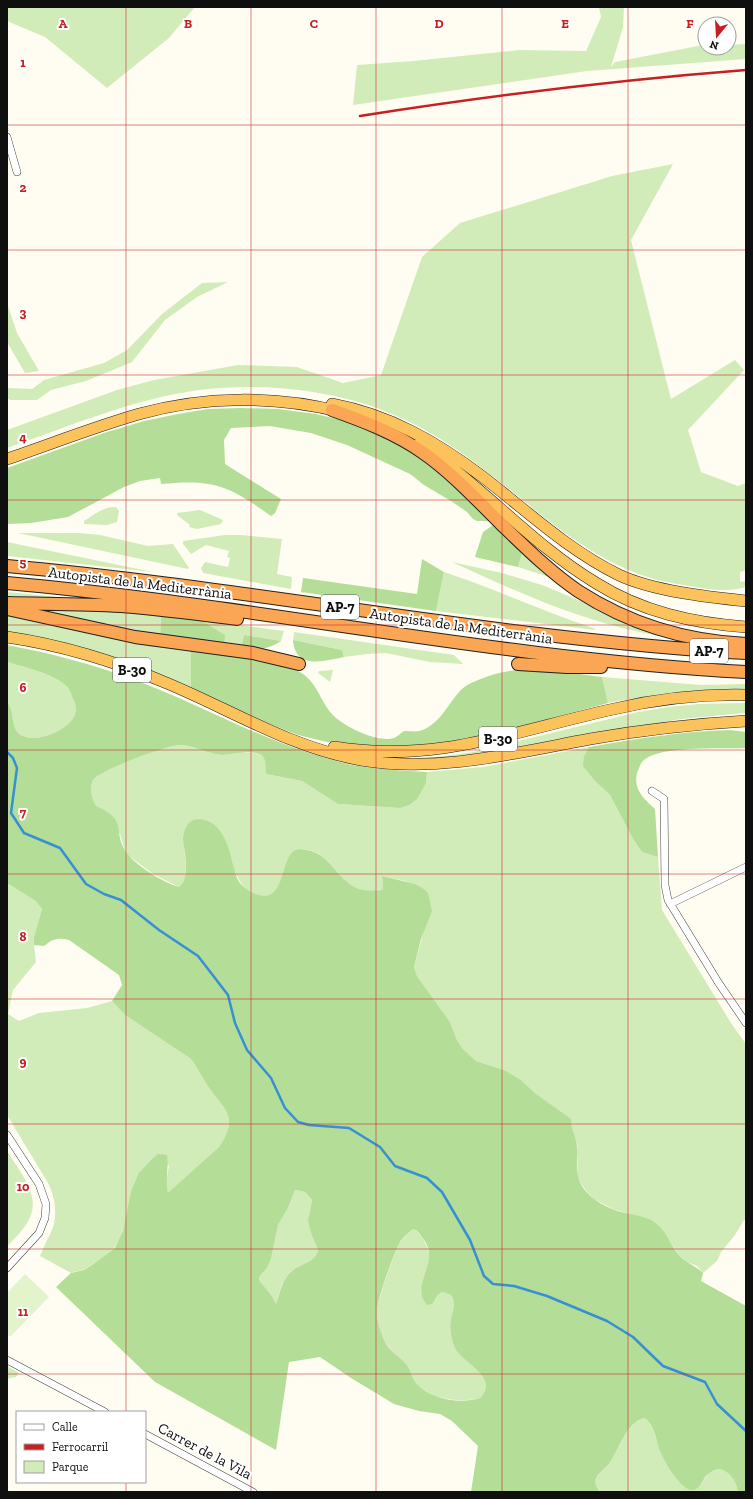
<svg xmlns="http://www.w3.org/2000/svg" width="753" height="1499" viewBox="0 0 753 1499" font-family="'Zilla Slab',serif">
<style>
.green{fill:#d1ecb9}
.forest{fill:#b4dd97;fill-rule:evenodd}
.pitch{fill:#e3f3cb}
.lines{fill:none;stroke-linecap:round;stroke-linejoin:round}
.stream{stroke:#3790d3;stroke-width:2.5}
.minor-casing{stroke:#424242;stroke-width:8}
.trunk-casing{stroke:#202020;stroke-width:12}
.motorway-casing{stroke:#202020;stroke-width:14}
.minor{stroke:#fff;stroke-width:7}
.trunk{stroke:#fcc25c;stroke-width:11}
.motorway{stroke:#faa654;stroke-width:12}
.rail{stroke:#c62022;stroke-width:2.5}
.grid{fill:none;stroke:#c62022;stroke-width:1;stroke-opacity:0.55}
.labels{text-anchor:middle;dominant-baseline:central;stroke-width:4;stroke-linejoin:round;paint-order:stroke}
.shield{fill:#fff;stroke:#575757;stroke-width:1}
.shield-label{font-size:14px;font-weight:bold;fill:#0f0f0f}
.street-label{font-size:15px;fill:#0f0f0f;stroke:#fff}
.grid-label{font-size:13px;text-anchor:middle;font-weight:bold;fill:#c62022;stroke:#fff;stroke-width:4;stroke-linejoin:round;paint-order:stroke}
</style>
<rect width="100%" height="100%" fill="#fffdf1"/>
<path class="green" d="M7 7H195L169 38 107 88 45 37 7 21Z
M599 7H624L623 27 611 67 615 62 703 45H705V48H729V45L746 44V59L587 71 353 105 357 65 413 61 519 50 586 51 601 17Z
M673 164 631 240 671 399 735 360 744 370 688 430 701 472 738 486 746 483V570L740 572V582L746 581 745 587C726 593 708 589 689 586 670 583 649 579 631 571 566 544 517 491 460 452 428 429 385 408 347 399 299 387 249 384 199 390 133 399 70 426 7 448V430L117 390 154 380 238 365 297 367 343 383 381 375 422 257 460 223 612 176Z
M228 282 197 297 165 320 132 362 86 381 51 390 37 400H10L7 398V388L32 389 44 380 104 363 127 350 162 314 202 283Z
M7 303 17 333 39 371 25 373 7 342Z
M116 507 119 511 117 522 107 525 84 524V521C94 515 104 506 116 507Z
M200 510 223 520 221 524 197 529 189 527 190 525 177 515V513Z
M18 533H79L100 535 148 546 173 544 189 568 188 569Z
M225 535H242L282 539 277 574 292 577 291 589 203 573 201 568 205 562 228 567 230 558 227 557 229 551 206 545 191 554 183 544V541Z
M7 542 153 572 7 556Z
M523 550 548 573 546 576 518 567Z
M452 562 502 573 542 585 660 634V636C587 624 519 593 452 562Z
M444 572C495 589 543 611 593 628L596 630 436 611Z
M7 592 88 600 7 601Z
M41 610 117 612 161 615 160 638 41 612Z
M7 615C68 627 128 644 191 651V689L7 633Z
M200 620 284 631 281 641 244 635 241 648 224 646Z
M294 632 454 655 463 664 430 662 386 653 367 654 344 657 342 650 293 640Z
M7 662C24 667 50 673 64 684 68 687 71 692 72 697 75 702 77 708 75 714 70 730 37 743 23 736 9 730 16 711 7 702Z
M333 670 330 682 318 673 319 671Z
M602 677 701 685 746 684V689C699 688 654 695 608 703Z
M746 703V713L681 719 576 737 473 757 422 759 473 752 638 712 668 707 699 704Z
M181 745C195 746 209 755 224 755 234 754 255 749 263 757 268 762 264 768 266 774L302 781 338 804 400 808 426 783 427 772 483 767 589 747 584 756V766L595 781 610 795 633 839 642 852 658 857 662 910 731 1023 746 1044V1220H744L735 1235 721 1252 717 1261 703 1273 697 1266 687 1262 680 1256 657 1224 648 1220 613 1209 594 1199 588 1193 582 1185 577 1176 578 1146 571 1129 536 1094 521 1080 504 1070 476 1061 462 1048 457 1040 450 1022 417 976 414 967 424 930V889L405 881 382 876 383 885 382 890C376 891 369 892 363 891 340 887 334 857 312 851 272 840 294 895 263 896 248 896 239 882 234 869 233 864 232 859 230 855 226 848 196 829 188 824 176 843 195 872 179 887L153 874 129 856 124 848 120 834 96 807C92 799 89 788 93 780 99 769 168 745 181 745Z
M7 883 37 901 42 909 34 937V945L36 962 13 990 8 1014 19 1021 39 1013 87 1008 112 1001 125 1015 191 1059C198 1068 202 1078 209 1088 226 1111 239 1117 219 1147L168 1194 166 1184 169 1165 138 1174C128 1197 129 1227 115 1247 112 1251 91 1266 85 1269 81 1271 75 1271 71 1273L40 1256C43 1247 48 1239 52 1230 58 1215 55 1197 48 1183L7 1115Z
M7 1151C33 1191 49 1208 7 1246Z
M295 1190 305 1192 312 1200 309 1216 312 1236 318 1250C315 1263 301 1263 292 1271 282 1279 279 1293 276 1305L272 1296 259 1280 260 1276 267 1268 271 1259 278 1225 288 1208Z
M413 1229C418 1231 419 1234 422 1238 435 1256 428 1267 422 1286L435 1300 438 1295 442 1292 451 1295C457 1304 452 1310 451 1319 449 1328 451 1342 456 1350 467 1365 499 1376 480 1398 460 1403 432 1400 417 1384 412 1379 411 1371 407 1365 401 1357 390 1352 386 1344 381 1334 377 1322 377 1311 378 1299 394 1253 400 1242 404 1237 409 1233 413 1229Z
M7 1366 19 1373 16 1377 9 1378 7 1381Z
M644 1418C656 1425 656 1444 662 1455 666 1464 673 1473 679 1482L700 1485 709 1473 719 1469C730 1471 736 1481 738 1492H600C597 1488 594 1483 596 1478 599 1472 605 1469 609 1464 619 1450 626 1424 644 1418Z"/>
<path class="forest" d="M241 408 278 409 316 414 358 424 380 432 434 464 523 550 518 567 475 557 483 532 493 525 489 521H477L473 519 467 512 451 501 424 485 410 474 347 445 311 433 270 426 231 428 224 440 225 464 281 499 275 513 271 516C250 501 228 485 201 483 188 482 174 483 161 484L160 478 140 481 124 487 68 517 31 523 7 524V468L104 433 144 421 178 414 208 409Z
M422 559 444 572 436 611 301 592 303 578 417 594Z
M161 615 200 620 225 635 224 646 160 638Z
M244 635 281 641C268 650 256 650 241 648Z
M293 640 342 650 344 657C324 661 295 670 293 640Z
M7 645C50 653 92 664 132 679 198 703 258 739 326 758 334 760 343 763 352 765 377 769 402 771 427 772L426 783 417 799 409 805 400 808 338 804 302 781 266 774C264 768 268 760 261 755 251 749 233 755 222 755 207 754 194 745 180 745 168 745 99 770 93 780 89 788 92 799 96 806 130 821 111 830 127 853 135 865 164 883 179 887 191 877 184 852 183 838 184 832 186 823 193 820 196 819 202 819 205 820 223 825 229 848 233 864 235 870 236 877 239 882 243 886 248 891 253 893 288 908 278 856 296 850 301 848 309 850 314 852 322 855 327 860 333 867 349 886 356 893 382 890L383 885 382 876 415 884 424 889 428 893 432 911 421 939 414 967 417 976 450 1022 457 1040 462 1048 476 1061 504 1070 521 1080 536 1094 571 1119C571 1131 575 1134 577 1145 579 1155 575 1166 578 1176 582 1195 604 1207 621 1212 632 1215 649 1216 658 1225 667 1233 671 1246 679 1255 686 1263 696 1266 703 1273L701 1281 746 1306V1492H738C736 1481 730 1471 719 1469 714 1470 709 1473 706 1476 702 1481 700 1489 693 1490 681 1491 664 1461 660 1451 656 1441 655 1424 644 1418 626 1423 619 1450 609 1464 605 1469 599 1472 596 1478 594 1483 597 1488 600 1492H471L478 1446 452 1421 440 1414 419 1411 394 1404 351 1378 320 1357 289 1362 276 1450 155 1382 56 1287 71 1273 84 1270 92 1265 115 1248 123 1231 131 1192 138 1174 151 1160 158 1154 167 1155C169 1168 165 1181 168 1193L219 1147C239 1117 226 1111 209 1088 202 1078 198 1068 191 1059L125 1015 112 1001 122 985 119 975 69 940C58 937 52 939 44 946L34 945V937L42 909 36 901 7 883V702C16 711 9 730 23 736 37 743 70 730 75 714 77 708 75 702 72 697 71 692 68 687 64 684 50 673 24 667 7 662ZM295 1190 305 1192 312 1200 308 1221 312 1236 318 1250C315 1263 301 1263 292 1271 282 1279 280 1293 276 1304L272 1296 259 1280 260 1276 267 1268 271 1259 278 1225 288 1208ZM413 1229C419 1231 420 1235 424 1240 441 1263 409 1285 427 1305L432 1304 438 1295 442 1292 451 1295C457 1304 452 1310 451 1319 449 1327 451 1342 456 1350 466 1365 499 1377 480 1398 460 1404 432 1400 417 1384 412 1379 411 1371 407 1365 401 1357 390 1352 386 1344 381 1334 377 1322 377 1312 377 1299 394 1253 400 1242 403 1237 409 1233 413 1229Z
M191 651C217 653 243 656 269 662 278 664 289 666 298 671 316 680 319 698 331 713 342 726 377 743 394 738 397 737 401 733 404 731 408 731 415 732 419 731 439 726 447 705 460 691 466 684 478 680 486 677 521 663 566 673 602 677L608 703 490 735 425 747 354 746 327 742 298 735 247 715 191 689Z
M730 730 746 732V748C722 749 662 745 644 760 640 763 639 769 637 773 633 790 644 799 655 809L658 857 642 852 633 839 610 795 595 781 583 766 584 756 589 747C636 739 683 731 730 730Z"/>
<path class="pitch" d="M25 1274 49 1297 10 1337 7 1333V1293Z"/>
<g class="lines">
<path class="stream" d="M7 752 13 758 17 768 11 813 24 833 60 848 86 884 104 894 121 900 159 930 198 956 228 995 235 1023 247 1050 271 1078 285 1108 298 1122 309 1125 349 1128 380 1147 395 1166 427 1178 442 1192 470 1240 484 1276 493 1284 514 1286 547 1296 607 1321 633 1337 663 1366 705 1382 717 1404 746 1431"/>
<defs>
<path id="minor" d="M7 137 17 172
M652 791 664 799 665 885 668 900 718 982 746 1023
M670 904 746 867
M7 1135 39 1184 46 1204 45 1218 39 1233 7 1268
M7 1360 105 1412
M145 1434 253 1492"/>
<path id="trunk" d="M332 404C390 415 437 442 483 477 527 511 568 550 619 575 653 591 708 597 746 601
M419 444C482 485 531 544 596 583 642 612 693 623 746 627
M7 459C51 444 94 427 139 414 204 396 276 395 341 412
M7 637C62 645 117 662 169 684 233 711 292 748 361 760 438 773 515 753 590 739 641 730 694 724 746 721
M334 747C437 764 517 730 614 709 657 699 702 694 746 695"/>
<path id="motorway" d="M332 410C363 421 395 433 422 452 451 472 476 499 501 524 525 547 550 572 578 591 629 624 686 641 746 644
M7 566C254 588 498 639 746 653
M7 583C254 605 498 659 746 672
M7 603C45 604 83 604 121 606 160 609 198 614 237 619
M7 609 135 637 253 653 299 664
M518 664 567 667H601"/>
</defs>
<use href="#minor" class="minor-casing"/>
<use href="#trunk" class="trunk-casing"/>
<use href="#motorway" class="motorway-casing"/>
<use href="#minor" class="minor"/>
<use href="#trunk" class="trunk"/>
<use href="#motorway" class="motorway"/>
<path class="rail" d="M360 116C488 96 617 80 746 70"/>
</g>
<path class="grid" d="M126 7V1412M251 7V1492M376 7V1492M502 7V1492M628 7V1492M7 125H746M7 250H746M7 375H746M7 500H746M7 625H746M7 750H746M7 874H746M7 999H746M7 1124H746M7 1249H746M7 1374H746M126 1482V1492"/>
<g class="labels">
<g class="shield">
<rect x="321" y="595" width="38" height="24" rx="3"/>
<rect x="690" y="639" width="38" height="24" rx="3"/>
<rect x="113" y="658" width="38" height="24" rx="3"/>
<rect x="479" y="727" width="38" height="24" rx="3"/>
</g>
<g class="shield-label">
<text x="340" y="607">AP-7</text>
<text x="709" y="651">AP-7</text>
<text x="132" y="670">B-30</text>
<text x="498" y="739">B-30</text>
</g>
<g class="street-label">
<text transform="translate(140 583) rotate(7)">Autopista de la Mediterrània</text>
<text transform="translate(461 626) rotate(8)">Autopista de la Mediterrània</text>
<text transform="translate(205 1451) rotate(28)">Carrer de la Vila</text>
</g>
</g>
<g class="grid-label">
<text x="63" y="28">A</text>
<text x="188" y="28">B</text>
<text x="314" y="28">C</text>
<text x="439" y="28">D</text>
<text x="565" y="28">E</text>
<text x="690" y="28">F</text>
<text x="23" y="67">1</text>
<text x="23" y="192">2</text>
<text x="23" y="317">3</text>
<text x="23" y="442">4</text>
<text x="23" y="567">5</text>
<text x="23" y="692">6</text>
<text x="23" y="817">7</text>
<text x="23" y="941">8</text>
<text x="23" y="1066">9</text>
<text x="23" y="1191">10</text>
<text x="23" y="1316">11</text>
</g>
<rect width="753" height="1499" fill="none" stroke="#0f0f0f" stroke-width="16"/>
<rect x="16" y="1411" width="130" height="72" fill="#ffffff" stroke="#9f9f9f"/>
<rect x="24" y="1424" width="20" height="6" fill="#ffffff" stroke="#9f9f9f"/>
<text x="52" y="1431" font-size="12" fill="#0f0f0f">Calle</text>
<rect x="24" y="1444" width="20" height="6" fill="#c62022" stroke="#9f9f9f"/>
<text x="52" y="1451" font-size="12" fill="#0f0f0f">Ferrocarril</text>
<rect x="24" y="1461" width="20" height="12" fill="#d1ecb9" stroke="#9f9f9f"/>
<text x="52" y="1471" font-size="12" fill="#0f0f0f">Parque</text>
<g transform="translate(717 36) rotate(198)"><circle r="19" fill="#ffffff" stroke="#9f9f9f"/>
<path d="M0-3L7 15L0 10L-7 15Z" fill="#c62022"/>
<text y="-6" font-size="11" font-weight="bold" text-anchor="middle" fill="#0f0f0f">N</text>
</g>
</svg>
